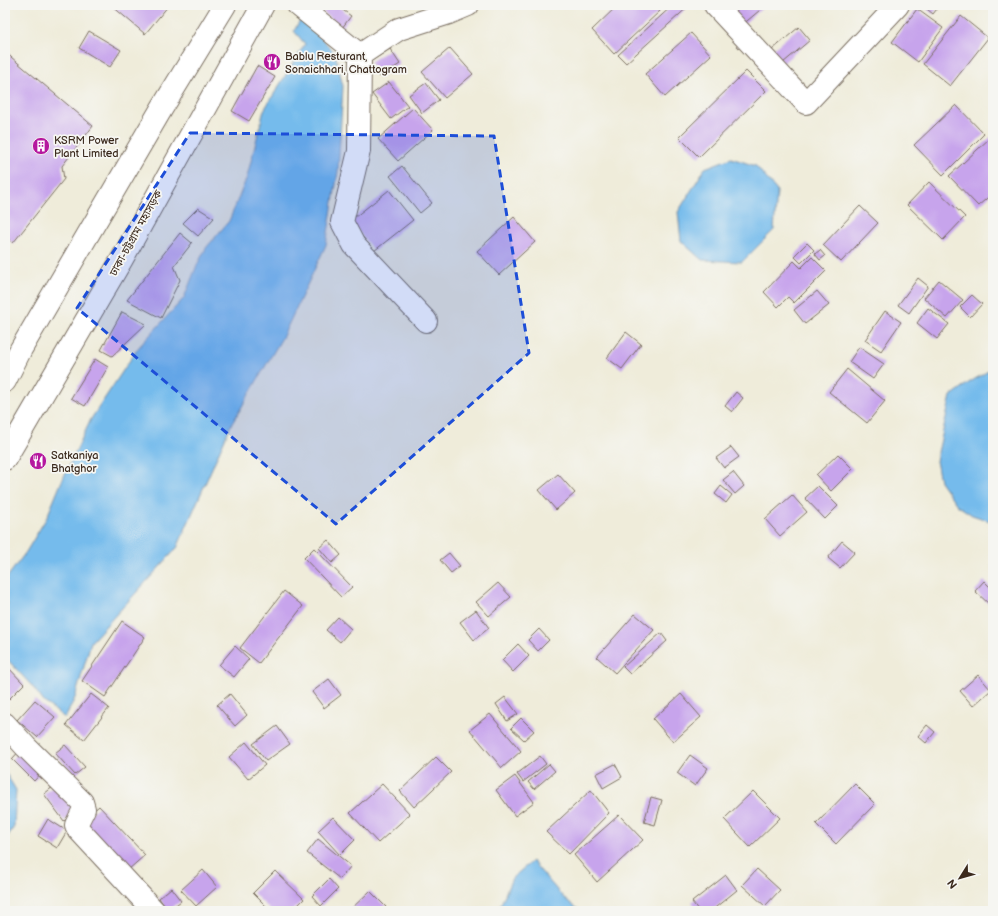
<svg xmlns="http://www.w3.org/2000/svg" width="998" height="916" viewBox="0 0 998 916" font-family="'Balsamiq Sans','Noto Sans Bengali',sans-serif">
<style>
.water{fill:#74bbec;stroke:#587285}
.building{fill:#c7a4ec}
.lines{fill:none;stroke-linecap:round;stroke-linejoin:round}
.minor-casing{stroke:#7a6e60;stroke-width:24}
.trunk-casing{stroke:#7a6e60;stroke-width:24}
.minor{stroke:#fff;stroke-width:22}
.trunk{stroke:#fff;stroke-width:22}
.marked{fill:#1d4ed8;fill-opacity:0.2;stroke:#1d4ed8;stroke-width:3;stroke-dasharray:8 5;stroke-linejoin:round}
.labels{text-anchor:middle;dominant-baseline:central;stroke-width:3.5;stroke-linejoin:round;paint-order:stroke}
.poi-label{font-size:11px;fill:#3b2a1e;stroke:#f6f6f2;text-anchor:start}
.street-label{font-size:11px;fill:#3b2a1e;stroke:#f6f6f2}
</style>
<rect width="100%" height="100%" fill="#f6f6f2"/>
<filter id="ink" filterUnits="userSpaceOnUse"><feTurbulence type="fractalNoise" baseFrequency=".025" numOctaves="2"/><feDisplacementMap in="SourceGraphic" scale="8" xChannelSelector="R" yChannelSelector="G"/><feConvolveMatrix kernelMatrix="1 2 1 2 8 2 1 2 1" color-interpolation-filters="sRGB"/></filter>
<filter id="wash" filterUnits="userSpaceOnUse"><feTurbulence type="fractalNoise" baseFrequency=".012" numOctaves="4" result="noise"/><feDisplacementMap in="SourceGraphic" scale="16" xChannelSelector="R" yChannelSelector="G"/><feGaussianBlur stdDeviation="0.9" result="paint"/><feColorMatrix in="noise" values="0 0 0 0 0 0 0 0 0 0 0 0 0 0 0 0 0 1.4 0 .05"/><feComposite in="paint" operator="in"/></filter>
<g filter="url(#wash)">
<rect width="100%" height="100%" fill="#efecda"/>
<path class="water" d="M302 17 335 53 343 86 338 172 326 245 283 336 230 427 177 548 91 642 75 698 65 718 44 702 32 686 5 657V607L8 604 5 599V580L26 552 47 517 61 483 91 419 138 348 184 298 197 265 206 248 229 221 247 177 264 110 305 44 294 31Z
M731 158 756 166 777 191 774 230 742 262 702 260 681 241 678 212 705 168Z
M993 368V520L990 521 972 515 957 505 940 481 936 461 951 396 970 382Z
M5 772 16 790 14 827 5 840Z
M532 861 563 897 580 911H498L512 878Z"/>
<g id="blocks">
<path class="building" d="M111 5H169L145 34Z
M328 5H336L351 16 342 28 322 11Z
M618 5H654L660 11 614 54 592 30Z
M673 5H690L626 63 618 55Z
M723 5H766L741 26Z
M922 5H940L933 14Z
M917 9 943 28 918 62 892 42Z
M961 16 988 38 950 86 923 64Z
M799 27 810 40 783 63 772 50Z
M89 31 121 50 110 67 79 48Z
M691 33 711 55 665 97 645 74Z
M450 48 473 74 445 98 422 72Z
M390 49 400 64 380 77 370 62Z
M5 52 93 126 62 166 64 179 13 243 5 236Z
M257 66 275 77 249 121 232 111Z
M746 71 766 91 699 157 679 137Z
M389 82 408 106 391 119 372 94Z
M426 83 439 100 422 113 409 95Z
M956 105 984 134 943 175 914 145Z
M413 108 433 130 398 161 378 139Z
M991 137 993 139V193L978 206 949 176Z
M402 166 432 203 420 213 390 176Z
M929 182 965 217 943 240 907 205Z
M389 190 413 220 374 251 350 221Z
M860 206 878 223 841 262 823 245Z
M198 208 214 218 198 236 183 223Z
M514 217 535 242 499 275 477 251Z
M180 233 192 243 174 266 180 280 161 318 127 300Z
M807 243 814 250 801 263 794 256Z
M820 250 825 256 820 260 815 254Z
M812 257 826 271 794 303 788 297 778 307 764 292 794 261 801 268Z
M918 278 928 286 909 313 898 305Z
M939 280 963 300 947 318 924 298Z
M817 291 829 305 805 324 794 310Z
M972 295 982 304 970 317 960 307Z
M928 308 949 324 937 339 917 323Z
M885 311 901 322 881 351 865 340Z
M122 312 146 324 112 356 101 350Z
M626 332 641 344 622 369 607 358Z
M859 347 884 364 873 379 849 362Z
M95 359 108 367 85 406 71 398Z
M847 369 885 401 867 423 829 392Z
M736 392 743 398 732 412 725 406Z
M731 447 739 457 724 468 716 458Z
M838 454 853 469 831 491 816 475Z
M733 472 744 486 735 494 723 480Z
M558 474 575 493 556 510 539 490Z
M721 486 732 495 726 503 715 494Z
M818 486 838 506 825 519 805 498Z
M792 495 807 512 780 536 765 519Z
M328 540 341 555 332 563 319 548Z
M842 541 855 552 840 568 828 558Z
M314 548 352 587 341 597 304 558Z
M449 553 460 566 451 573 440 560Z
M984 581 993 590V602L990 605 975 591Z
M498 583 511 597 489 616 476 602Z
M284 591 303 606 259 663 240 648Z
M476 610 489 628 474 640 460 622Z
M635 614 654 630 615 673 597 657Z
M338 617 351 629 340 642 326 630Z
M122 621 145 637 105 697 82 681Z
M539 629 549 640 538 651 528 640Z
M661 633 667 641 630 674 623 667Z
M518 644 529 656 513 672 502 660Z
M235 646 249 659 234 677 219 665Z
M6 665 24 684 5 703V666Z
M978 675 991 690 973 706 960 691Z
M329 679 341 695 324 708 312 692Z
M91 694 109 708 84 740 66 725Z
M230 694 247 715 235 726 217 705Z
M681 694 701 717 673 742 653 719Z
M505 697 518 714 507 721 496 704Z
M35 700 55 717 37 737 17 720Z
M490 714 521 751 502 768 470 730Z
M521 718 534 731 524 740 511 728Z
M927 725 935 732 926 743 918 736Z
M277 726 290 744 266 761 253 744Z
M246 742 265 765 248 779 229 757Z
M65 745 85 767 75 775 55 753Z
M23 747 45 769 34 781 12 759Z
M690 755 708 768 695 786 677 773Z
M540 756 546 764 523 782 517 774Z
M436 757 451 772 414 807 400 791Z
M549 764 555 771 534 789 528 782Z
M615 764 622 777 603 788 596 774Z
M515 776 534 802 515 816 496 790Z
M59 782 80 809 64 821 44 794Z
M382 784 410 814 378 843 350 813Z
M855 784 875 804 836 844 816 824Z
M591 790 609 813 569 854 546 832Z
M753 791 780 818 750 847 724 819Z
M651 797 662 800 655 825 644 822Z
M99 806 145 855 128 870 82 821Z
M619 815 643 840 597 882 574 855Z
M333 817 355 840 340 855 318 831Z
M48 819 67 831 57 848 38 836Z
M318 839 351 866 340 879 307 853Z
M757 869 780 890 765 906 742 885Z
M203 870 217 887 196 906 181 890Z
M275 871 304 899 292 911H271L253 893Z
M726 875 737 890 711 911H699L692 902Z
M329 879 338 889 321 906 312 896Z
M171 888 181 901 168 911 159 898Z
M370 891 386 907 382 911H349Z"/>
</g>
</g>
<g filter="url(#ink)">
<use href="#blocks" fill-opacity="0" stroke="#7a6e60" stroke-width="1"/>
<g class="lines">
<defs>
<path id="minor" d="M298 5 360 55
M715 5 806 103 898 5
M426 321 354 245 342 222 359 151 360 55 399 29 449 13 468 5
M5 724 26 747 82 802 84 809 76 825 78 829 154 911"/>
<path id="trunk" d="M5 381 21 349 162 108 225 5
M5 459 122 259 263 5"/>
</defs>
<use href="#minor" class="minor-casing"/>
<use href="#trunk" class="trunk-casing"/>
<use href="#minor" class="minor"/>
<use href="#trunk" class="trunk"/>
</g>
</g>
<path class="marked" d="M190 133 494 136 529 353 336 524 77 308Z"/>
<defs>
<symbol id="restaurant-disc" viewBox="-11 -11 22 22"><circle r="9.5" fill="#b5179e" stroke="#f6f6f2"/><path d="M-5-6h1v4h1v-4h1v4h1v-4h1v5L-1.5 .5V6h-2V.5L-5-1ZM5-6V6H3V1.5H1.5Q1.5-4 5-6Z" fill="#fff"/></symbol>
<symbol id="building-disc" viewBox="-11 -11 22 22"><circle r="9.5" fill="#b5179e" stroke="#f6f6f2"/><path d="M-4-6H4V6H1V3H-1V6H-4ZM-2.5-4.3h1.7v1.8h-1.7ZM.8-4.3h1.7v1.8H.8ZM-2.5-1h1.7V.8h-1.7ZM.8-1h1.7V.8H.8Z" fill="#fff"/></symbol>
</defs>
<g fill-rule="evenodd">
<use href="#restaurant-disc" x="262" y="52" width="20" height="20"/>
<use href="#building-disc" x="31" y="136" width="20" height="20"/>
<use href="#restaurant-disc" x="28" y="451" width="20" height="20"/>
</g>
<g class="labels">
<g class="poi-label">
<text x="285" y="56">Bablu Resturant,<tspan x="285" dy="13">Sonaichhari, Chattogram</tspan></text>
<text x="54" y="140">KSRM Power<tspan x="54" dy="13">Plant Limited</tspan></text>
<text x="51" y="455">Satkaniya<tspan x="51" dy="13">Bhatghor</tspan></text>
</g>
<g class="street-label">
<text transform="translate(136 233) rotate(-61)">ঢাকা-চট্টগ্রাম মহাসড়ক</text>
</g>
</g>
<rect width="998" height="916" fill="none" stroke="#f6f6f2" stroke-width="20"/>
<g transform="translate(960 878) rotate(233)" stroke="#f6f6f2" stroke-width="3" paint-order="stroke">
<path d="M0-3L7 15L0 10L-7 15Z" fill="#3b2a1e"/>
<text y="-6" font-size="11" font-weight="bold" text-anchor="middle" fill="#3b2a1e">N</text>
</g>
</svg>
